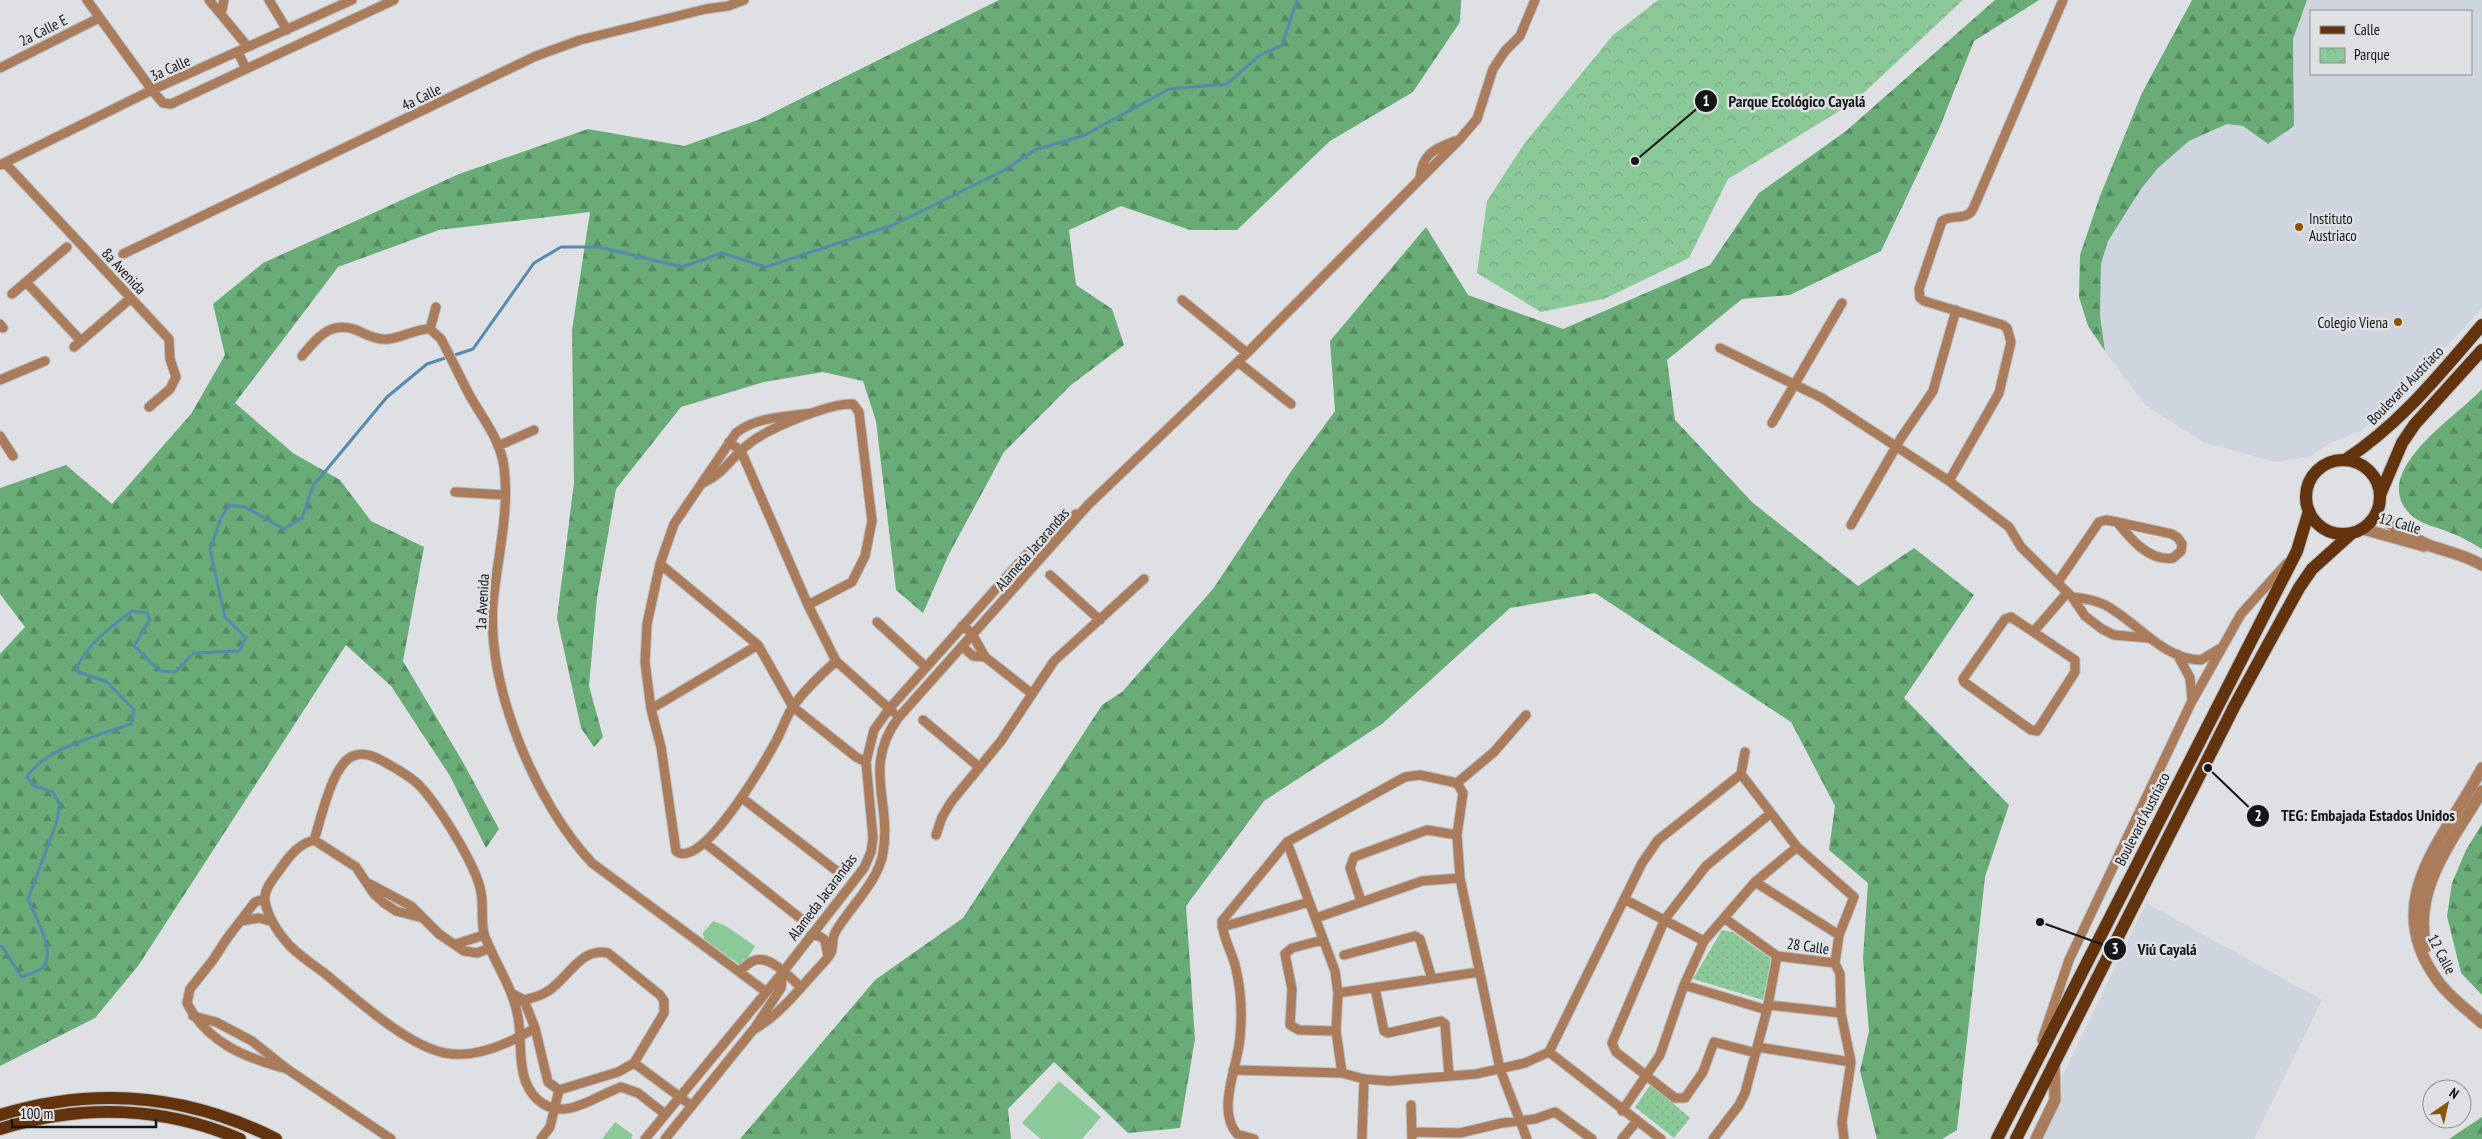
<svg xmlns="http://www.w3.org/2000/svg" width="2482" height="1139" viewBox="0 0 2482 1139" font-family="'PT Sans Narrow',sans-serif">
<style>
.built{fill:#cfd5df;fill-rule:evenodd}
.grass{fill:url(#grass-dots)}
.forest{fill:url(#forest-firs)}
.park{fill:url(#park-crowns)}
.garden{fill:#8cc998}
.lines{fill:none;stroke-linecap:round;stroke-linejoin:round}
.stream{stroke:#558bae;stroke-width:3}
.minor-casing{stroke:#babcbf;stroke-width:11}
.tertiary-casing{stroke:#babcbf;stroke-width:13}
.primary-casing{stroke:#babcbf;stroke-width:14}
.minor{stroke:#aa7c5c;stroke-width:9}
.tertiary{stroke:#aa7c5c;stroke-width:11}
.primary{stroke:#62330c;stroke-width:12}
.poi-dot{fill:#8a5700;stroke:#dee0e4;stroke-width:2}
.labels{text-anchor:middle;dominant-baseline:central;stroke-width:5;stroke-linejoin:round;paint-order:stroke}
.street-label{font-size:15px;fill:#151617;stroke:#dee0e4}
.poi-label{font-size:15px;fill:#151617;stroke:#dee0e4;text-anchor:start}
.leader{fill:none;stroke:#151617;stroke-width:2}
.callout-dot{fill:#151617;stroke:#dee0e4;stroke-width:2}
.mark-label{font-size:15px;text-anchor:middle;font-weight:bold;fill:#fff}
.callout-label{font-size:16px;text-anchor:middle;font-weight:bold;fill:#151617;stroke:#dee0e4;stroke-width:5;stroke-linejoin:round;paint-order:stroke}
</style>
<defs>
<pattern id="grass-dots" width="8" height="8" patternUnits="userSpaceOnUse" patternTransform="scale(1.25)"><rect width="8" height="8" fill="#8cc998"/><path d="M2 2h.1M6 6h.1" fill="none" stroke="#78ac82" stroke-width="1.8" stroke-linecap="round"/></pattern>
<pattern id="forest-firs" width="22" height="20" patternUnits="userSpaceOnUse" patternTransform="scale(1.25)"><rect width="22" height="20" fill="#69ac78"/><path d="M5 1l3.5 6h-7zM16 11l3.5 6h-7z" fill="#558b61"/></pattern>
<pattern id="park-crowns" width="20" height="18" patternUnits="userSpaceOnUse" patternTransform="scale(1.25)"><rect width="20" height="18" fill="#8cc998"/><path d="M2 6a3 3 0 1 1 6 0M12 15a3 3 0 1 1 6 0" fill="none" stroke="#78ac82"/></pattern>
</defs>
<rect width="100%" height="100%" fill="#dee0e4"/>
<path class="built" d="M2307 0H2482V308L2400 398 2361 431 2330 443 2310 457 2275 462 2203 442 2145 405 2105 351 2100 316 2101 264 2108 241 2141 189 2158 168 2189 141 2227 124 2243 126 2268 144 2294 126 2293 39ZM2311 11H2471V74H2311Z
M2146 903 2322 1000 2254 1139H2032Z"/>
<path class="grass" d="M1722 930 1733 932 1771 959 1763 1000 1693 979Z
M1651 1084 1690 1118 1674 1138 1635 1107Z"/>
<path class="forest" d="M999 0H1461L1460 22 1413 92 1330 141 1237 230H1190L1121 206 1069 230 1076 285 1112 309 1124 345 1071 385 1004 452 949 554 923 613 896 590 876 421 863 381 823 372 764 382 681 407 616 489 597 597 589 686 603 737 594 747 581 728 557 618 574 483 572 330 590 212 439 230 338 267 235 403 293 453 340 480 371 521 424 547 403 661 464 764 499 829 486 848 450 776 391 686 346 645 138 966 95 1018 0 1066V654L25 627 0 594V488L66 465 112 504 191 414 225 355 213 304 263 263 459 174 588 129 684 146 758 120Z
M1995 0H2039L1974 41 1939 129 1881 251 1790 295 1742 299 1667 360 1675 420 1753 503 1858 586 1914 548 1974 595 1904 698 2009 805 1985 877 1957 1130 1942 1139H1877L1860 1071 1869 1031 1863 958 1868 883 1829 850 1835 806 1791 722 1595 593 1510 608 1382 724 1264 801 1186 906 1195 1039 1180 1128 1128 1133 1054 1062 1008 1109 1011 1139H740L875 980 963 918 1102 705 1122 692 1213 589 1292 470 1335 411 1330 341 1426 227 1468 295 1563 329 1710 265 1759 193 1846 131Z
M2192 0H2307L2293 39 2294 126 2268 144 2243 126 2227 124 2189 141 2158 168 2141 189 2108 241 2101 264 2100 316 2105 351 2088 326 2079 297 2080 255 2100 196 2142 93Z
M2482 389V549C2472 543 2462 537 2451 533 2438 527 2421 525 2410 514 2368 471 2458 416 2482 389Z
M2482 824V995L2461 973 2447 916 2452 883 2466 850Z
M2482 1117V1139H2449Z"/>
<path class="park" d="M1658 0H1963L1854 102 1728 179 1689 258 1604 299 1541 312 1477 273 1487 201 1524 144 1613 35Z"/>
<path class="garden" d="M713 921 726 926 755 946 746 961 744 959 740 965 704 939 703 933Z
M1059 1081 1101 1117 1082 1139H1041L1022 1123Z
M615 1122 633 1135 631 1139H602Z"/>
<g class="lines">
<path class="stream" d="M0 946 3 947 21 977C26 975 34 973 39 970 61 958 34 915 28 899L56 824 60 805 53 792 33 785 27 777C45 748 100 735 131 724L134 710 107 682 76 671C83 647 112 626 132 611L147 613 150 620 134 646 160 671 175 672 194 653 239 651 246 638 225 617 210 550 221 518 229 505 245 507 284 529 302 518 313 486 387 397 427 364 473 349 534 263 561 247H599L682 267 722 253 766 267 893 225 1003 171 1035 150 1085 135 1169 89 1227 84 1259 56 1282 45 1297 0"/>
<defs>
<path id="minor" d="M87 0 152 90 163 103 171 104 394 0
M209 0 248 47
M269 0 287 30
M221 14 224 0
M238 52 246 69
M0 68 99 18
M5 163 169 339 170 359 176 377 170 389 149 407
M0 165 152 90 352 0
M1420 178C1422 154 1434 149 1455 141
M123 254 536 56 580 40 706 9 728 6 744 0
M27 283 81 341
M12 294 67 247
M1182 300 1247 353
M0 324 3 328
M430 329 436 307
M74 347 131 298
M1720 348 1822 398 1949 481 2009 527 2021 547 2072 597 2085 616 2102 629 2114 635 2149 638
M302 356C320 334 334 318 363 333 371 337 380 340 389 339 404 337 415 329 430 329L441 339C451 358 460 377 470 396 483 419 501 441 504 467 510 510 497 560 493 603 487 687 535 802 592 863L765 991
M1238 362 1291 404
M0 380 45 361
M812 413C787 417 757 416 736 433L674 524 660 564 647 624 645 662 651 709 661 747 676 851C701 872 764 763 775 743 782 731 786 716 794 705 806 688 821 675 836 661
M1772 423 1842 303
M0 436 13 456
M729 442 741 451 808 605 836 661 893 712
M498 446 534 430
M1949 481 1999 393 2011 342 2007 328 2003 325 1924 301 1920 298 1919 289 1942 221C1951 214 1967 221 1973 209L2063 0
M703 483C726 472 731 457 750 443 769 428 829 403 853 404L859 412 872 521 865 556 852 582 808 605
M455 492 505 495
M2117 522 2172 534 2178 538 2182 544 2181 551 2173 558C2149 562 2130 538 2117 522Z
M1851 525 1901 438 1933 391 1956 310
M660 564 758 645 793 707 856 757 866 762
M1050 575 1100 620
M2058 582 2099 522 2106 520 2117 522
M2072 597C2082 598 2094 600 2103 604 2136 620 2161 659 2201 660L2219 649
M2011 617 2075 660V672L2037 731 2031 730 1964 682 1963 679 2005 619Z
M877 622 926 667
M962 626 971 632 985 657 1031 693
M2034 631 2067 593
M963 647 973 656 985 657
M2177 654 2190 678 2192 700
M651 709 758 645
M923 720 979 767
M1741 774 1797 847 1854 897 1839 935 1835 963 1840 974 1841 1013 1851 1062 1842 1122 1844 1139
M1457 783 1494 752 1526 715
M742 798 842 875
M936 835 942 817 951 802 1001 741 1054 661 1144 579
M314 840C321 820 332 764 353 756 368 750 382 761 395 768 403 773 412 778 419 785 439 806 476 865 481 892 484 907 480 923 485 937 496 965 513 988 518 1017 523 1043 515 1080 538 1100 564 1123 595 1096 621 1087L638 1093 665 1114
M1287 842 1335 971 1338 993 1336 1031 1342 1073
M705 843 805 922
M1755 882 1839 935
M370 884 411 906 439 934 464 951 477 953 490 948
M264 899 255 902 228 937 213 960 190 989 187 1003C207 1043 246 1058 287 1069
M1624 899 1704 941
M1361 901 1350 868 1354 857 1427 830 1457 835
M423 918 396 911 384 903 374 894 356 867 314 840C299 844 290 855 281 868 275 877 263 889 265 901 268 918 279 934 290 946 300 956 312 964 323 972 354 997 407 1046 445 1053 475 1059 510 1043 535 1028
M1316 918 1422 881 1460 878
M1724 918 1777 956 1835 963
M241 921 259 918 270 921
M1222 927 1309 902
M811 935 819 936 825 940 828 957
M1323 940 1292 948 1285 954 1292 989 1290 1025 1299 1030 1336 1031
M456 944 484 935
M1344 955 1415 936 1420 939 1432 979
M739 971C744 968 748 963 753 961 769 953 790 978 801 987
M1684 985 1767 1010
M1375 988 1384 1031 1388 1033 1441 1021 1445 1024 1449 1076
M1338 993 1479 972
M513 994 524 1000 535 1028 548 1082 559 1090 618 1072 634 1063 664 1013V1001L660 995 608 953C580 947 569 978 548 991 538 998 527 999 515 1002
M1768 1005 1841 1013
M193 1016 216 1022 252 1041 287 1069 391 1139
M756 1026 781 988 783 972
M2042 1040 2069 960 2191 703 2241 614 2287 563
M1757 1047 1851 1062
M1549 1052 1661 1139
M1756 1053 1714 1042 1703 1072 1685 1098H1675L1616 1052 1612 1043 1665 919 1706 866 1771 813
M634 1063 692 1106
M1233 1070 1342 1073 1364 1079 1389 1081 1476 1074 1525 1063 1549 1052 1642 863 1658 840 1741 774 1745 752
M1411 1105 1412 1139
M1622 1111 1660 1055 1684 985 1704 941 1755 882 1797 847
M1412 1132 1460 1133 1502 1123 1535 1119 1555 1112 1592 1139
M541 1139 550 1127 559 1090
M645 1139 783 972 864 868 871 852 873 838 866 762 874 730 889 709 1027 554 1076 514
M665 1139 753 1030C778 1016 795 994 814 973 819 967 827 960 831 953 834 946 831 938 836 931 850 907 878 882 883 853 892 801 862 768 898 718L1088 505 1247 353 1460 139 1477 119 1493 69 1505 51 1520 36 1535 0
M1254 1139 1237 1134C1216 1110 1238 1066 1240 1038 1242 1017 1241 990 1236 969 1233 953 1222 938 1222 921L1287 842 1405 777 1420 775 1457 783 1463 793 1457 835 1460 878 1500 1069 1527 1139
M1362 1139 1364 1079
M1622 1139 1637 1121
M1713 1139 1739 1105 1745 1093 1767 1010 1777 956"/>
<path id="tertiary" d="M2377 513C2391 526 2412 538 2431 546 2448 552 2466 555 2482 565
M2363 529 2424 546
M2482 768C2445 839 2378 900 2438 981 2449 997 2468 1010 2482 1023
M2426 947C2412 888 2454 839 2482 791
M2036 1139 2055 1100 2054 1063"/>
<path id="primary" d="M2345 460C2400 424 2439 375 2482 325
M2306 497a37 37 0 1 1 74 0a37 37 0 1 1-74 0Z
M2380 495 2402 443 2415 424 2482 350
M0 1115C95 1086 187 1094 276 1139
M0 1129C80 1104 162 1106 240 1139
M1997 1139 2297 551 2309 511
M2016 1139 2235 705 2299 588 2312 569 2352 533"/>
</defs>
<use href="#minor" class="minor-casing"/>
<use href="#tertiary" class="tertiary-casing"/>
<use href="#primary" class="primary-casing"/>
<use href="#minor" class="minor"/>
<use href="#tertiary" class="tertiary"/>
<use href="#primary" class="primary"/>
</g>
<g class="poi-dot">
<circle cx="2299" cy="227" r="5"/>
<circle cx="2398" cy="322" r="5"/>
</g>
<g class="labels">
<g class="street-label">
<text transform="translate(43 30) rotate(-27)">2a Calle E</text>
<text transform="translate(170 68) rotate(-24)">3a Calle</text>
<text transform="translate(421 97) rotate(-26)">4a Calle</text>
<text transform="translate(124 271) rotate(47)">8a Avenida</text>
<text transform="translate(2405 385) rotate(-46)">Boulevard Austríaco</text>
<text transform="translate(2400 523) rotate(16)">12 Calle</text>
<text transform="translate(1032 549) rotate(-49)">Alameda Jacarandas</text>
<text transform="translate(482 602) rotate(-87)">1a Avenida</text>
<text transform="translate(2142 819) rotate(-63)">Boulevard Austríaco</text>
<text transform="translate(822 897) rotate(-53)">Alameda Jacarandas</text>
<text transform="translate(1808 946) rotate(8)">28 Calle</text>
<text transform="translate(2442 954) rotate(62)">12 Calle</text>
</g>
<g class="poi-label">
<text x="2309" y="218">Instituto<tspan x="2309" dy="17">Austriaco</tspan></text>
<text x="2388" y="322" text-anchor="end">Colegio Viena</text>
</g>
</g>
<path class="leader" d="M1635 161L1706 101M2208 768L2258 816M2040 922L2115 949"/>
<g class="callout-dot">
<circle cx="1635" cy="161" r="5"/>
<circle cx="2208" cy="768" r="5"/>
<circle cx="2040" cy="922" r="5"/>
<circle cx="1706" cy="101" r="12"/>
<circle cx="2258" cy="816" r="12"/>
<circle cx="2115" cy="949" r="12"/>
</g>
<g class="mark-label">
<text x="1706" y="106">1</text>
<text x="2258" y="821">2</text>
<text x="2115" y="954">3</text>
</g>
<g class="callout-label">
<text x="1797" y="107">Parque Ecológico Cayalá</text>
<text x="2368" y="821">TEG: Embajada Estados Unidos</text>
<text x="2167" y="955">Viú Cayalá</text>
</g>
<rect x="2310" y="10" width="162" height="65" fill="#dee0e4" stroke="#8e8f92"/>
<rect x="2320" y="26" width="25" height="8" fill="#62330c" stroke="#8e8f92"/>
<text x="2354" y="35" font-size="15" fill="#151617">Calle</text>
<rect x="2320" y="48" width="25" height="15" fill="url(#park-crowns)" stroke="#8e8f92"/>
<text x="2354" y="60" font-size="15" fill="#151617">Parque</text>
<g transform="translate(2447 1104) rotate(34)"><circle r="24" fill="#dee0e4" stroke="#8e8f92"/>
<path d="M0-4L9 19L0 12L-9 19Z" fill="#8a5700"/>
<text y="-8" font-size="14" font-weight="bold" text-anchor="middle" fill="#151617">N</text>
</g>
<path d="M12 1119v8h144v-8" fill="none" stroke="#151617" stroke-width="2.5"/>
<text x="20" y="1119" font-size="15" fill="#151617" stroke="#dee0e4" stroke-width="4" paint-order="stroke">100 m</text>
</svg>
